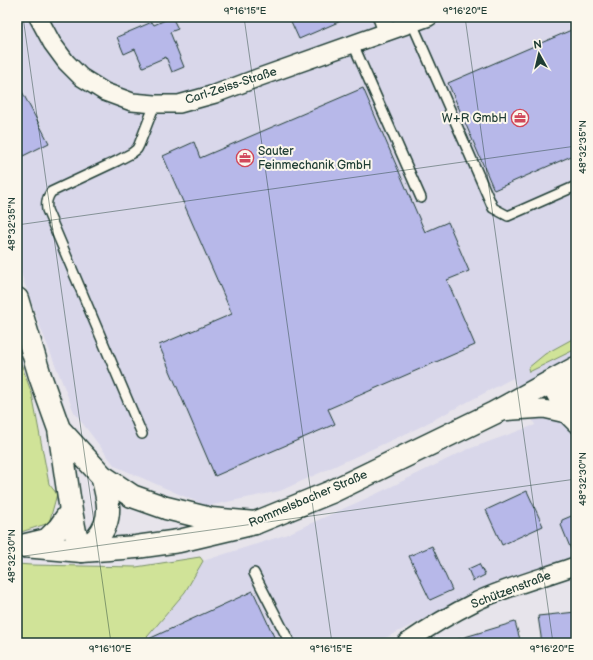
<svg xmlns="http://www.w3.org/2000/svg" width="593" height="660" viewBox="0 0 593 660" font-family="'Balsamiq Sans',sans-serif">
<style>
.built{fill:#d9d7ea}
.green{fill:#d0e398;stroke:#789066}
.building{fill:#b7b8e9;stroke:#1f3d34}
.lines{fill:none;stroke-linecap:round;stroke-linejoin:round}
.service-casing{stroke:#1f3d34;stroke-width:12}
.minor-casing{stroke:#1f3d34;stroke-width:20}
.secondary-casing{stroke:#1f3d34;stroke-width:25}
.trunk-casing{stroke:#1f3d34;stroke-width:25}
.service{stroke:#fbf7ec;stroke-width:9}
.minor{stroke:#fbf7ec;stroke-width:17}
.secondary{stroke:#fbf7ec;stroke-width:22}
.trunk{stroke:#fbf7ec;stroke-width:22}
.ticks{fill:none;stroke:#1f3d34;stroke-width:1;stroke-opacity:0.45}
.labels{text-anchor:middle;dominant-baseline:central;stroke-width:4;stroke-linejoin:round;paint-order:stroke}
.street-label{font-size:12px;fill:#1f3d34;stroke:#fbf7ec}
.poi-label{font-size:12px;fill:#1f3d34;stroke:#fbf7ec;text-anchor:end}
.neatline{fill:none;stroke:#1f3d34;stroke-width:1.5}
.ticks-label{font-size:10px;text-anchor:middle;fill:#1f3d34}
</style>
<rect width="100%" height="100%" fill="#e7e4eb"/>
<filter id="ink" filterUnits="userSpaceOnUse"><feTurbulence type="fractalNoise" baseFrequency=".025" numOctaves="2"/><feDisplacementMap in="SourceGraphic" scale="8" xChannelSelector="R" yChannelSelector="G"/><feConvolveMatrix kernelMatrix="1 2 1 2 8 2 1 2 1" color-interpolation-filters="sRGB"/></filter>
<g filter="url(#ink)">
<path class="built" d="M17 17H576V558L570 559 430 616 375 643H142L185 592 203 561 285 535 376 494 466 450 535 425 513 378 416 429 280 491 207 506 174 492 115 466 74 412 41 329 17 262Z"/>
<path class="green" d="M576 337V349L529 372 528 368 545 354Z
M17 353 32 394 49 484 57 494 49 523 18 533H17Z
M200 557 203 561 185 592 142 643H17V564L31 565 136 567Z"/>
<path class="building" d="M172 17 178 29 170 32 184 67 172 72 166 57 143 67 135 49 124 54 117 37 152 22 154 25Z
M289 17H350L299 39Z
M576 28V154L494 190 448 83Z
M17 82 49 143 17 159Z
M363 88 425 232 448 222 469 271 447 280 475 345 328 409 335 424 215 476 159 345 232 314 163 156 194 142 200 158Z
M527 491 543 526 502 545 486 510Z
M576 514V557H574L561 525 562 520Z
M432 546 452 590 430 600 409 556Z
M479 564 485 575 473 581 468 569Z
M253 591 275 639 266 643H140Z
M576 612V643H542L538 616Z
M515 622 521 643H455V640Z"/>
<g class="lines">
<defs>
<path id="service" d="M412 23 493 208 508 216 576 186
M353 44 421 198
M142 434 47 210C46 202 47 198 51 192L117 161 132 153 137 149 139 145 155 104
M254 573 290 643"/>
<path id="minor" d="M38 17 52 43 66 62 81 77 105 92 132 102 155 104H179L215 94 260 77 429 17
M382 17 387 32
M564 375 576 398
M549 383 566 414 576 424
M500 412 544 409 566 414
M406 643C429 627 453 613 477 601 507 587 541 578 572 567H576"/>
<path id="secondary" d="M24 546 82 551 136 547 179 541 255 523 331 492 494 413 576 368"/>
<path id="trunk" d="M17 299 40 376 59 429 71 511 75 532 82 551C87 547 92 543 97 538 114 519 108 498 102 476
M59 429 102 476 132 496 166 508 211 519 255 523
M22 546 47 540 59 528 71 511"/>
</defs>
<use href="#service" class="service-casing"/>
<use href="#minor" class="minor-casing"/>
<use href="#secondary" class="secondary-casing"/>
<use href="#trunk" class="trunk-casing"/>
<use href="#service" class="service"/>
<use href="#minor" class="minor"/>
<use href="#secondary" class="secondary"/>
<use href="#trunk" class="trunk"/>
</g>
</g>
<path class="ticks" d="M23 17 111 643M244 17 332 643M465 17 553 643M17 225 576 146M17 557 576 479"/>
<defs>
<symbol id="office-ring" viewBox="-11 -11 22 22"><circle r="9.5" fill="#fbf7ec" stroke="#d1495b" stroke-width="1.5"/><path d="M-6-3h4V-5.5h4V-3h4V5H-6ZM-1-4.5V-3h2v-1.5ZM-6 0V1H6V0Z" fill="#d1495b"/></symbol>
</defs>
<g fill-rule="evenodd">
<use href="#office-ring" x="510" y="108" width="20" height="20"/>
<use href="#office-ring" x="235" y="148" width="20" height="20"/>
</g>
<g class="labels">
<g class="street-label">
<text transform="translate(231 86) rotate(-18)">Carl-Zeiss-Straße</text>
<text transform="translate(308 499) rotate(-23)">Rommelsbacher Straße</text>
<text transform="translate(511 590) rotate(-21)">Schützenstraße</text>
</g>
<g class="poi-label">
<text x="507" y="118">W+R GmbH</text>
<text x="258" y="151" text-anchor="start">Sauter<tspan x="258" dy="14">Feinmechanik GmbH</tspan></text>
</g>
</g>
<rect width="593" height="660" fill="none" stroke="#fbf7ec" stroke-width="44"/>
<g transform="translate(539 54) rotate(352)" stroke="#fbf7ec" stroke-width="3" paint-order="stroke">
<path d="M0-3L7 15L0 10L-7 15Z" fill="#1f3d34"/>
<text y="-6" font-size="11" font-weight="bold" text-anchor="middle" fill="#1f3d34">N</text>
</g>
<rect x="22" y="22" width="549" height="616" class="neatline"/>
<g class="ticks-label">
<text x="245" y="14">9°16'15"E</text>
<text x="465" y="14">9°16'20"E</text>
<text transform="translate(582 147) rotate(-90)" y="4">48°32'35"N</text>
<text transform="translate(11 224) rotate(-90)" y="4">48°32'35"N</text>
<text transform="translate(582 479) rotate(-90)" y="4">48°32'30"N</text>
<text transform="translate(11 556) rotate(-90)" y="4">48°32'30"N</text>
<text x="110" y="652">9°16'10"E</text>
<text x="331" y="652">9°16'15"E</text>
<text x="552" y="652">9°16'20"E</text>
</g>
</svg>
